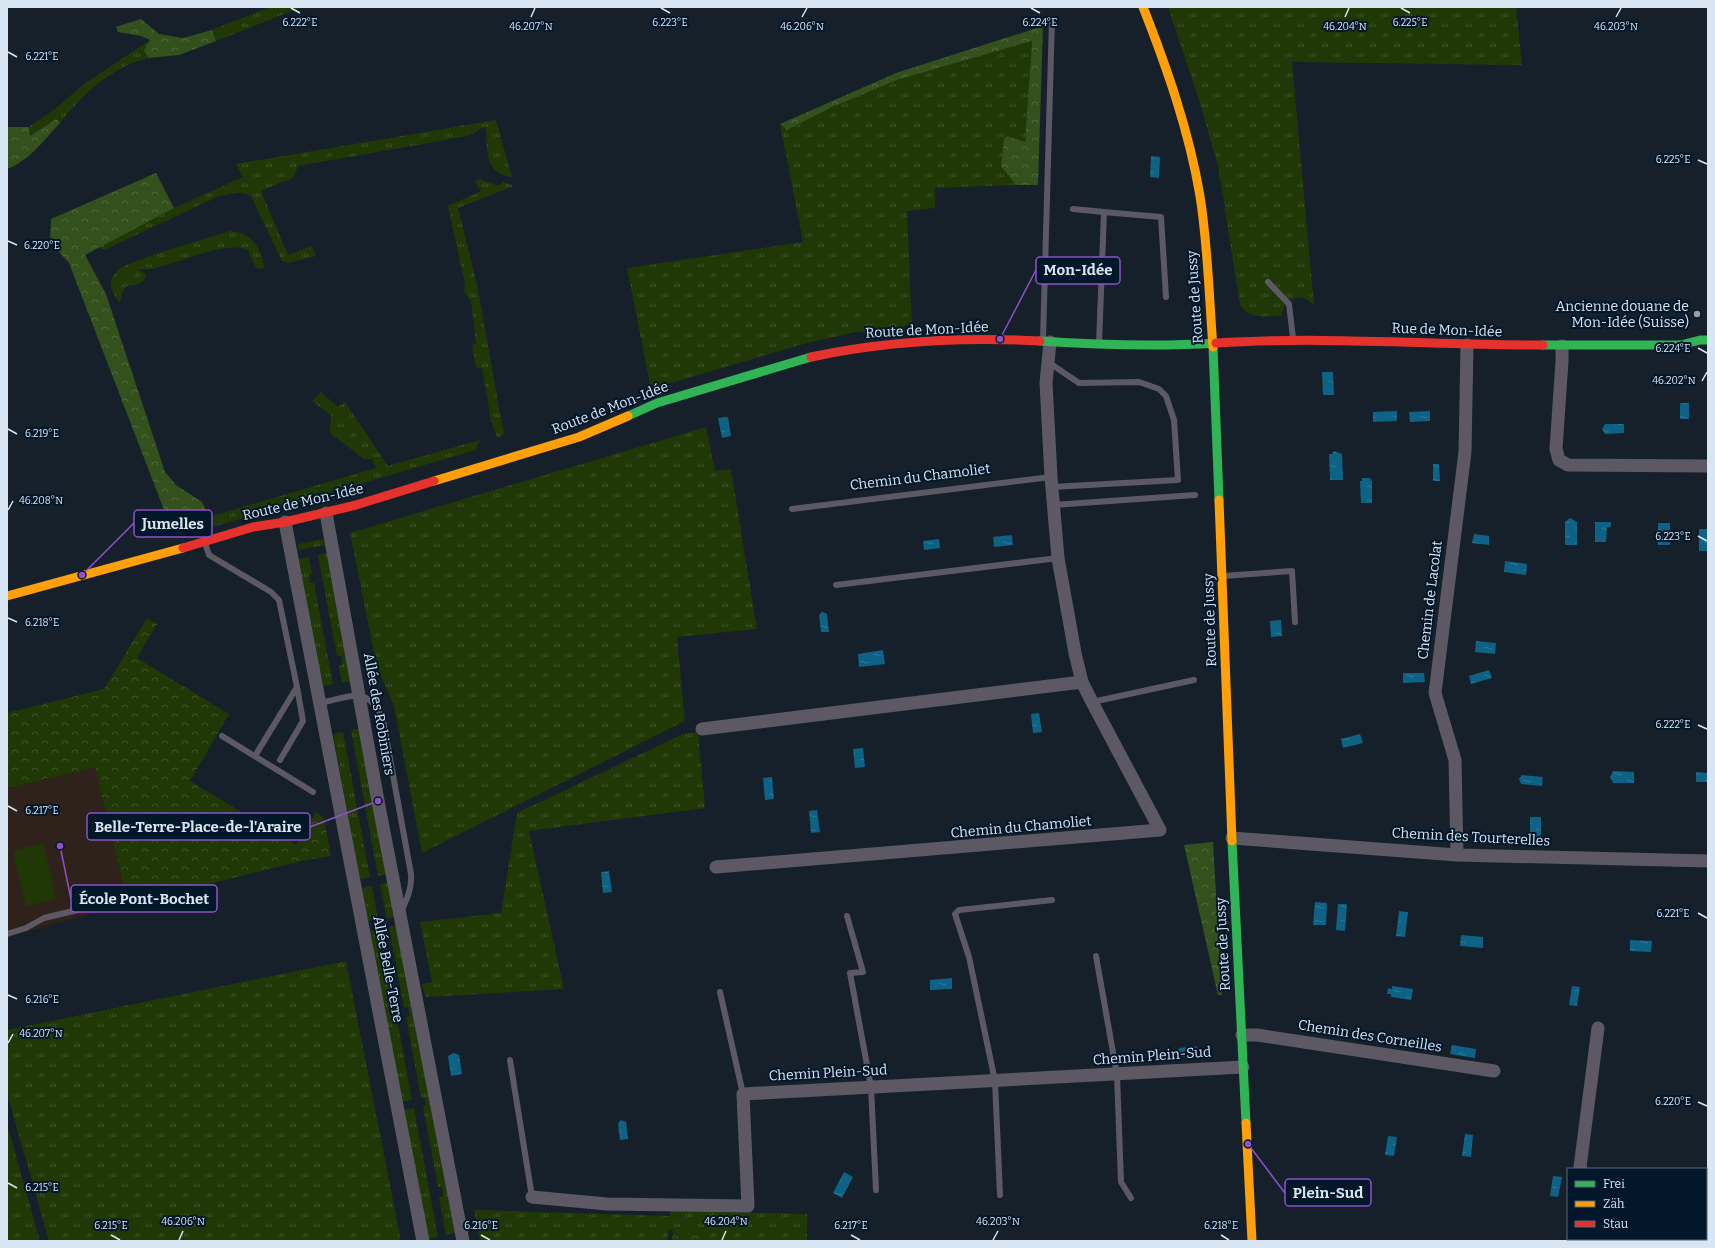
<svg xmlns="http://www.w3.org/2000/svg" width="1715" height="1248" viewBox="0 0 1715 1248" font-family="Bitter,serif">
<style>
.education{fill:#2e221b}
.grass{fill:url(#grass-tufts)}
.forest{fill:url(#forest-crowns)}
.park{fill:url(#park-crowns)}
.pitch{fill:#1f3806}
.water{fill:url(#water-ripples)}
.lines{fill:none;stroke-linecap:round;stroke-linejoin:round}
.lane{stroke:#5d5964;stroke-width:6}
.street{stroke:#5d5964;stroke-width:13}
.fast{stroke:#30b455;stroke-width:9}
.slow{stroke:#ff9f0a;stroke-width:9}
.jam{stroke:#e5322d;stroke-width:9}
.ticks{fill:none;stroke:#d8e5f3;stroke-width:1.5}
.poi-dot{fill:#94a0ad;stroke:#03172a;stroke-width:1.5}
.labels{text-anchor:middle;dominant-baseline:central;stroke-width:4;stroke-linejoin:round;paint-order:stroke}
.street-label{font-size:14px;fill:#d8e5f3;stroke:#03172a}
.poi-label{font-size:14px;fill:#d8e5f3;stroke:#03172a;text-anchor:end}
.ticks-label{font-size:10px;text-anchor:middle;fill:#d8e5f3;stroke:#03172a;stroke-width:4;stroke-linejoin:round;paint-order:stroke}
.leader{fill:none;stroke:#8e51c9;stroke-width:1.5}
.callout-dot{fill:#8e51c9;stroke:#03172a;stroke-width:1.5}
.callout{fill:#03172a;stroke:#8e51c9;stroke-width:1.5}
.callout-label{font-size:15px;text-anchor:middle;font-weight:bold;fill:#d8e5f3}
</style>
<defs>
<pattern id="grass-tufts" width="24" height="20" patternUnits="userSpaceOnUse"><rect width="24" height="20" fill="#1f3806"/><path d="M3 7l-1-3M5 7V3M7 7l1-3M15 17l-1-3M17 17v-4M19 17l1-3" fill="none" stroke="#3f552b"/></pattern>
<pattern id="forest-crowns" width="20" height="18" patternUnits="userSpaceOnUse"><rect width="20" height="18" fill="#34501c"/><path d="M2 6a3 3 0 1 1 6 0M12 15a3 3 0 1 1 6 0" fill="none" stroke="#51693d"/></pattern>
<pattern id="park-crowns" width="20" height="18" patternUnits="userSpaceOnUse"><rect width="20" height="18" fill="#1f3806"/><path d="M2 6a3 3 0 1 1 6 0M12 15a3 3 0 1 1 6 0" fill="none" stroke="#3f552b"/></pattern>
<pattern id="water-ripples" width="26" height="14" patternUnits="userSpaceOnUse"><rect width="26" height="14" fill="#0d6285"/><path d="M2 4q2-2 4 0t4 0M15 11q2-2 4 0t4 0" fill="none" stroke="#307897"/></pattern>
</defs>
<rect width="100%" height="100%" fill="#15202b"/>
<path class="education" d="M95 766 128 904 7 937V788Z"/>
<path class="grass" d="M270 7H302L216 41 212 30Z
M1168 7H1516L1522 65 1292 62 1314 305C1311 303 1307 299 1303 298 1290 295 1283 305 1282 316 1267 316 1249 320 1240 305L1218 166 1199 100Z
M150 40 144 50 148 58C111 67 83 94 60 123L55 119 30 136 29 127 55 109 84 84Z
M1032 41 1025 143 1007 136 1004 138 1001 166 1016 185 935 188V208L907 211 912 324 903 326 902 331 856 332 803 344 651 389 627 268 803 242 780 124 787 130 830 108 897 80Z
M496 120 512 177C482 173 488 148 486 126L468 136 298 166 294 177 261 191 288 255 312 246 316 256 288 263 282 261 251 196C240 190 229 194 217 197L104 250 99 247 174 208 243 177 236 164Z
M480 179 498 186 503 182 514 186 458 208 477 284 504 435 497 437 491 420 482 368H476L472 345 476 343 471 301 464 291 465 284 448 206 481 191 475 182Z
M230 231C246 233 254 238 260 253 262 259 265 263 263 269L256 268 248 250C226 240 176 264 153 269 148 270 142 269 137 269L147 275C143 284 137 285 127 286L123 290 120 303C112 293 106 283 117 271 125 261 212 237 230 231Z
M321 392 338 407 345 402 388 466 480 440 476 450 175 538 171 528 376 468 373 459H364L330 433 331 415 312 401Z
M706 427 715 471 731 469 757 629 677 637 685 721 422 853 394 706 377 667 350 533Z
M323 539 326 545 298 550 299 544Z
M328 553 351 681 342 683 339 666 342 665 341 656H337L318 555Z
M309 557 312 574 309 575 310 583H314L333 684 323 686 299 559Z
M361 728 389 874 378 876 351 730Z
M343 732 370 877 360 879 333 734Z
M698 732 705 808 529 831 564 989 426 997 422 984 432 982 420 922 501 913 517 813 683 734Z
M390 882 396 917 386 918 380 884Z
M372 886 378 919 368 921 362 888Z
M398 925 455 1233 446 1235 439 1197 443 1196 442 1187H438L423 1106 426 1105 424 1097 421 1098 406 1017 410 1016 408 1007 404 1008 389 927Z
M380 929 387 967 383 968 385 976H389L412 1100 401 1102 370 931Z
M346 961 401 1241H49L7 1093V1030Z
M414 1108 438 1237 428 1239 404 1110Z
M7 1124 40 1241H7Z
M474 1210 670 1216 671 1211 807 1214V1241H716L669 1229 667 1241H480Z"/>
<path class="forest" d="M141 19 159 34 183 38 212 30 216 41 179 55 148 58 144 50 150 40 141 36 118 32 116 27Z
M1043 26 1038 185H1016L1001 166 1004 138 1007 136 1025 142 1032 41 897 80 830 108 787 130 780 124 896 73Z
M56 119 60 123C44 140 29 161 7 169V127H29L30 136Z
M156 173 174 208 85 255 106 294 165 472 176 485 202 502 209 517 171 528 69 263 50 242 51 219Z
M1213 842 1222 995H1218L1184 845Z"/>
<path class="park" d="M147 618 157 624 137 658 229 714 190 781 296 845 316 812 324 818 331 856 306 860 128 904 95 767 7 788V713L104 689Z
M673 1230 716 1240V1241H672Z"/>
<path class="pitch" d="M43 843 56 899 26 906 13 851Z"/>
<path class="water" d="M1151 156 1160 157 1159 178 1150 177Z
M1322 372H1333L1334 395H1323Z
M1680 403H1689V419H1680Z
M1397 411V421L1373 422V412Z
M1430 411V421L1410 422 1409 412Z
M728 417 731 436 722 438 718 418Z
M1605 424H1624V433L1605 434 1602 429Z
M1334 451 1342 454 1343 480H1330L1329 454H1332Z
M1433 464H1439L1440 481H1433Z
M1362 478H1370L1372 481V503H1361L1360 481H1362Z
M1570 518 1577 522V545H1565V522Z
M1595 522H1611V527H1607L1606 542H1595Z
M1658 523H1670V545H1658Z
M1699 529H1708V551H1699Z
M1474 534 1489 536V545L1472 543Z
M1012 535 1013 545 994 547 993 537Z
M939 539 940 548 924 550 923 541Z
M1505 561 1527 564 1526 575 1504 572Z
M822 612 827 614 829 632H821L819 615Z
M1281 620 1282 636 1271 637 1270 621Z
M1476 641 1496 643 1495 654 1475 652Z
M883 650 885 664 859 667 858 654Z
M1489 670 1492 678 1471 684 1469 676Z
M1403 673H1424L1425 682 1403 683Z
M1039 713 1042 732 1033 733 1031 714Z
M1360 734 1363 743 1343 748 1341 739Z
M863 748 865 767 855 768 853 749Z
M1613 771 1634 772V783H1613L1610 777Z
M1696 772 1708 773V782H1696Z
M1522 775 1543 777 1542 786 1521 784 1519 779Z
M772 777 774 799 765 800 763 778Z
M817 810 820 832 811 833 809 811Z
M1530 817H1541V839H1530Z
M609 871 612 892 603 893 601 872Z
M1315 902 1327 903 1326 925H1313Z
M1338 904H1347L1345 931 1336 930Z
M1399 911 1408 912 1405 937 1396 936Z
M1461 935 1483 937V948L1460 946Z
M1630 940 1652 941 1651 952 1630 951Z
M952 978V989L930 990V980Z
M1392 986 1413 989 1411 1000 1391 997V994H1387L1388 988 1392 989Z
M1572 986 1580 987 1577 1006 1569 1005Z
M1452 1045 1476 1049 1475 1058 1450 1054Z
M1195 1046 1198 1048V1054L1195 1056 1180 1057 1178 1054 1177 1050 1180 1048Z
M454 1053 459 1055 462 1074 451 1076 448 1056Z
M621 1120 626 1122 628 1139 620 1140 618 1123Z
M1465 1134 1473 1135 1471 1157 1462 1156Z
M1388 1136 1397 1137 1394 1156 1385 1155Z
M844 1172 853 1177 842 1198 833 1193Z
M1553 1176 1562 1177 1558 1197 1550 1196Z"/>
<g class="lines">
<path class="lane" d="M1073 209 1104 212
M1268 282 1289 304 1293 338
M1043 340 1052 19
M1099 344 1104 212 1161 217 1166 297
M1048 362 1079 383 1139 382 1159 389 1166 396 1174 420 1178 480 1052 487
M1053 505 1195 495
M792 509 1051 477
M205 543 209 555 271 592 279 600 297 687 255 756
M1223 576 1292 571 1295 622
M836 585 1058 558
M1092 702 1194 680
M320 703C351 697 368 684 383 720L411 874C412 889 407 899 401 912
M222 736 313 792
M280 760 303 721 297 687
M847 916 863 972 850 973 871 1087 876 1190
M7 934 26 928 44 918 86 908
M1096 956 1117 1075 1121 1182 1131 1198
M720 992 743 1094
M510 1060 532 1197
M1000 1195 995 1081 969 957 955 914 959 910 1052 900"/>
<path class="street" d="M1562 346V361L1556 449 1559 460 1568 465 1708 466
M326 513 378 801 463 1241
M285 522 423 1241
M702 729 1082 682
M1232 838 1457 855 1708 861
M1457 855 1455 760 1435 693 1465 452 1467 345
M716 867 1160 830 1092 702 1082 682 1075 653 1058 558 1051 477 1046 383 1050 342
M1242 1035H1257L1494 1071
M1581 1169 1580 1167 1598 1028
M1706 1178H1708
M532 1197 607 1204 748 1206 743 1094 1243 1067
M1668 1241 1670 1239"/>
<path class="fast" d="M1040 341C1099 345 1157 347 1216 343
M1543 345H1681L1700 340H1708
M1213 347 1219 500
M628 416 657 403 811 357
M1232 841 1246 1123"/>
<path class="slow" d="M1143 7C1167 68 1189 131 1200 196 1208 246 1209 297 1213 347
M434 481 579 437 628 416
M1219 500 1232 841
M7 596 183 548
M1246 1123 1252 1241"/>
<path class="jam" d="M1216 343C1325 336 1434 345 1543 345
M811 357C886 341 964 337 1040 341
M183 548 253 527 285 522 356 505 434 481"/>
</g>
<path class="ticks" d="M291 8 300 13M661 8 670 13M1031 8 1040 13M1401 8 1410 13M531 17 535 8M802 17 807 8M1345 17 1349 8M1616 17 1621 8M8 52 17 57M1698 160 1707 164M8 241 17 245M1698 348 1707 353M1702 381 1707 372M8 429 17 434M8 510 13 501M1698 536 1707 541M8 618 17 622M1698 725 1707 729M8 806 17 811M1698 913 1707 918M8 995 17 999M8 1043 13 1034M1698 1102 1707 1106M8 1183 17 1188M111 1235 120 1240M481 1235 490 1240M851 1235 860 1240M1221 1235 1229 1240M179 1240 183 1231M722 1240 726 1231M993 1240 998 1231"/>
<circle class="poi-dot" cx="1697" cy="314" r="4"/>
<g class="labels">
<g class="street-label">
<text transform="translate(1195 297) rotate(-94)">Route de Jussy</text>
<text transform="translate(927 330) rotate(-3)">Route de Mon-Idée</text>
<text transform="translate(1447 330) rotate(2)">Rue de Mon-Idée</text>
<text transform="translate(610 408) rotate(-21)">Route de Mon-Idée</text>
<text transform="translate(920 477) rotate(-7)">Chemin du Chamoliet</text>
<text transform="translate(303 502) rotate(-13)">Route de Mon-Idée</text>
<text transform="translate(1430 600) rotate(-83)">Chemin de Lacolat</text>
<text transform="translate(1210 620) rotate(-92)">Route de Jussy</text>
<text transform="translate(379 714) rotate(80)">Allée des Robiniers</text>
<text transform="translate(1021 827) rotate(-5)">Chemin du Chamoliet</text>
<text transform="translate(1471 837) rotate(3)">Chemin des Tourterelles</text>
<text transform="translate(1223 944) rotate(-93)">Route de Jussy</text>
<text transform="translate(388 969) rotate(79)">Allée Belle-Terre</text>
<text transform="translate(1370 1036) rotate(9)">Chemin des Corneilles</text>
<text transform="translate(1152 1056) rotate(-4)">Chemin Plein-Sud</text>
<text transform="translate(828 1073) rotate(-3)">Chemin Plein-Sud</text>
</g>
<g class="poi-label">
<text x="1689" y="306">Ancienne douane de<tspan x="1689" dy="16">Mon-Idée (Suisse)</tspan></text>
</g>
</g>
<g class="ticks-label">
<text x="1410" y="26">6.225°E</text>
<text x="300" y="26">6.222°E</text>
<text x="670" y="26">6.223°E</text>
<text x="1040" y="26">6.224°E</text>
<text x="531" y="30">46.207°N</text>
<text x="802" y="30">46.206°N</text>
<text x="1345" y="30">46.204°N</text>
<text x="1616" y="30">46.203°N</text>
<text x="42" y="60">6.221°E</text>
<text x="1673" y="163">6.225°E</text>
<text x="42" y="249">6.220°E</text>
<text x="1673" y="352">6.224°E</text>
<text x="1674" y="384">46.202°N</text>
<text x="42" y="437">6.219°E</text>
<text x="41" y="504">46.208°N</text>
<text x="1673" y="540">6.223°E</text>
<text x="42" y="626">6.218°E</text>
<text x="1673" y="728">6.222°E</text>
<text x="42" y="814">6.217°E</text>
<text x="1673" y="917">6.221°E</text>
<text x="42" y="1003">6.216°E</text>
<text x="41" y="1037">46.207°N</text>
<text x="1673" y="1105">6.220°E</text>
<text x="42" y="1191">6.215°E</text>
<text x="183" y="1225">46.206°N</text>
<text x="726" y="1225">46.204°N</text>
<text x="998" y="1225">46.203°N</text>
<text x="111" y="1229">6.215°E</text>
<text x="481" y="1229">6.216°E</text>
<text x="851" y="1229">6.217°E</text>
<text x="1221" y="1229">6.218°E</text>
</g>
<path class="leader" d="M1000 339L1036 270M82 575L134 523M378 801L310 827M60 846L71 899M1248 1144L1285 1193"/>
<g class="callout-dot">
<circle cx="1000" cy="339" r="4"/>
<circle cx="82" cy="575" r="4"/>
<circle cx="378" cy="801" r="4"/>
<circle cx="60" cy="846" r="4"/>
<circle cx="1248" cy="1144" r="4"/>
</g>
<g class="callout">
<rect x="1036" y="257" width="84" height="27" rx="4"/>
<rect x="134" y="510" width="78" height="27" rx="4"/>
<rect x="87" y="813" width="223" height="27" rx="4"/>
<rect x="71" y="885" width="146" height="27" rx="4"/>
<rect x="1285" y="1179" width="86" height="27" rx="4"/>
</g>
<g class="callout-label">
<text x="1078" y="275">Mon-Idée</text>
<text x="173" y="529">Jumelles</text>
<text x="198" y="832">Belle-Terre-Place-de-l'Araire</text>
<text x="144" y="904">École Pont-Bochet</text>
<text x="1328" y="1198">Plein-Sud</text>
</g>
<rect width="1715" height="1248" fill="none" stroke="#d8e5f3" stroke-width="16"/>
<rect x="1567" y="1168" width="140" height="72" fill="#03172a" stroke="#58697a"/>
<rect x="1575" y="1181" width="20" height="6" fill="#30b455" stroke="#58697a"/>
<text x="1603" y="1188" font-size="12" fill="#d8e5f3">Frei</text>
<rect x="1575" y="1201" width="20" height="6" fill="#ff9f0a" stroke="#58697a"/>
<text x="1603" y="1208" font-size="12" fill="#d8e5f3">Zäh</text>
<rect x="1575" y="1221" width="20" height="6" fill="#e5322d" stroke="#58697a"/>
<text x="1603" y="1228" font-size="12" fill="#d8e5f3">Stau</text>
</svg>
